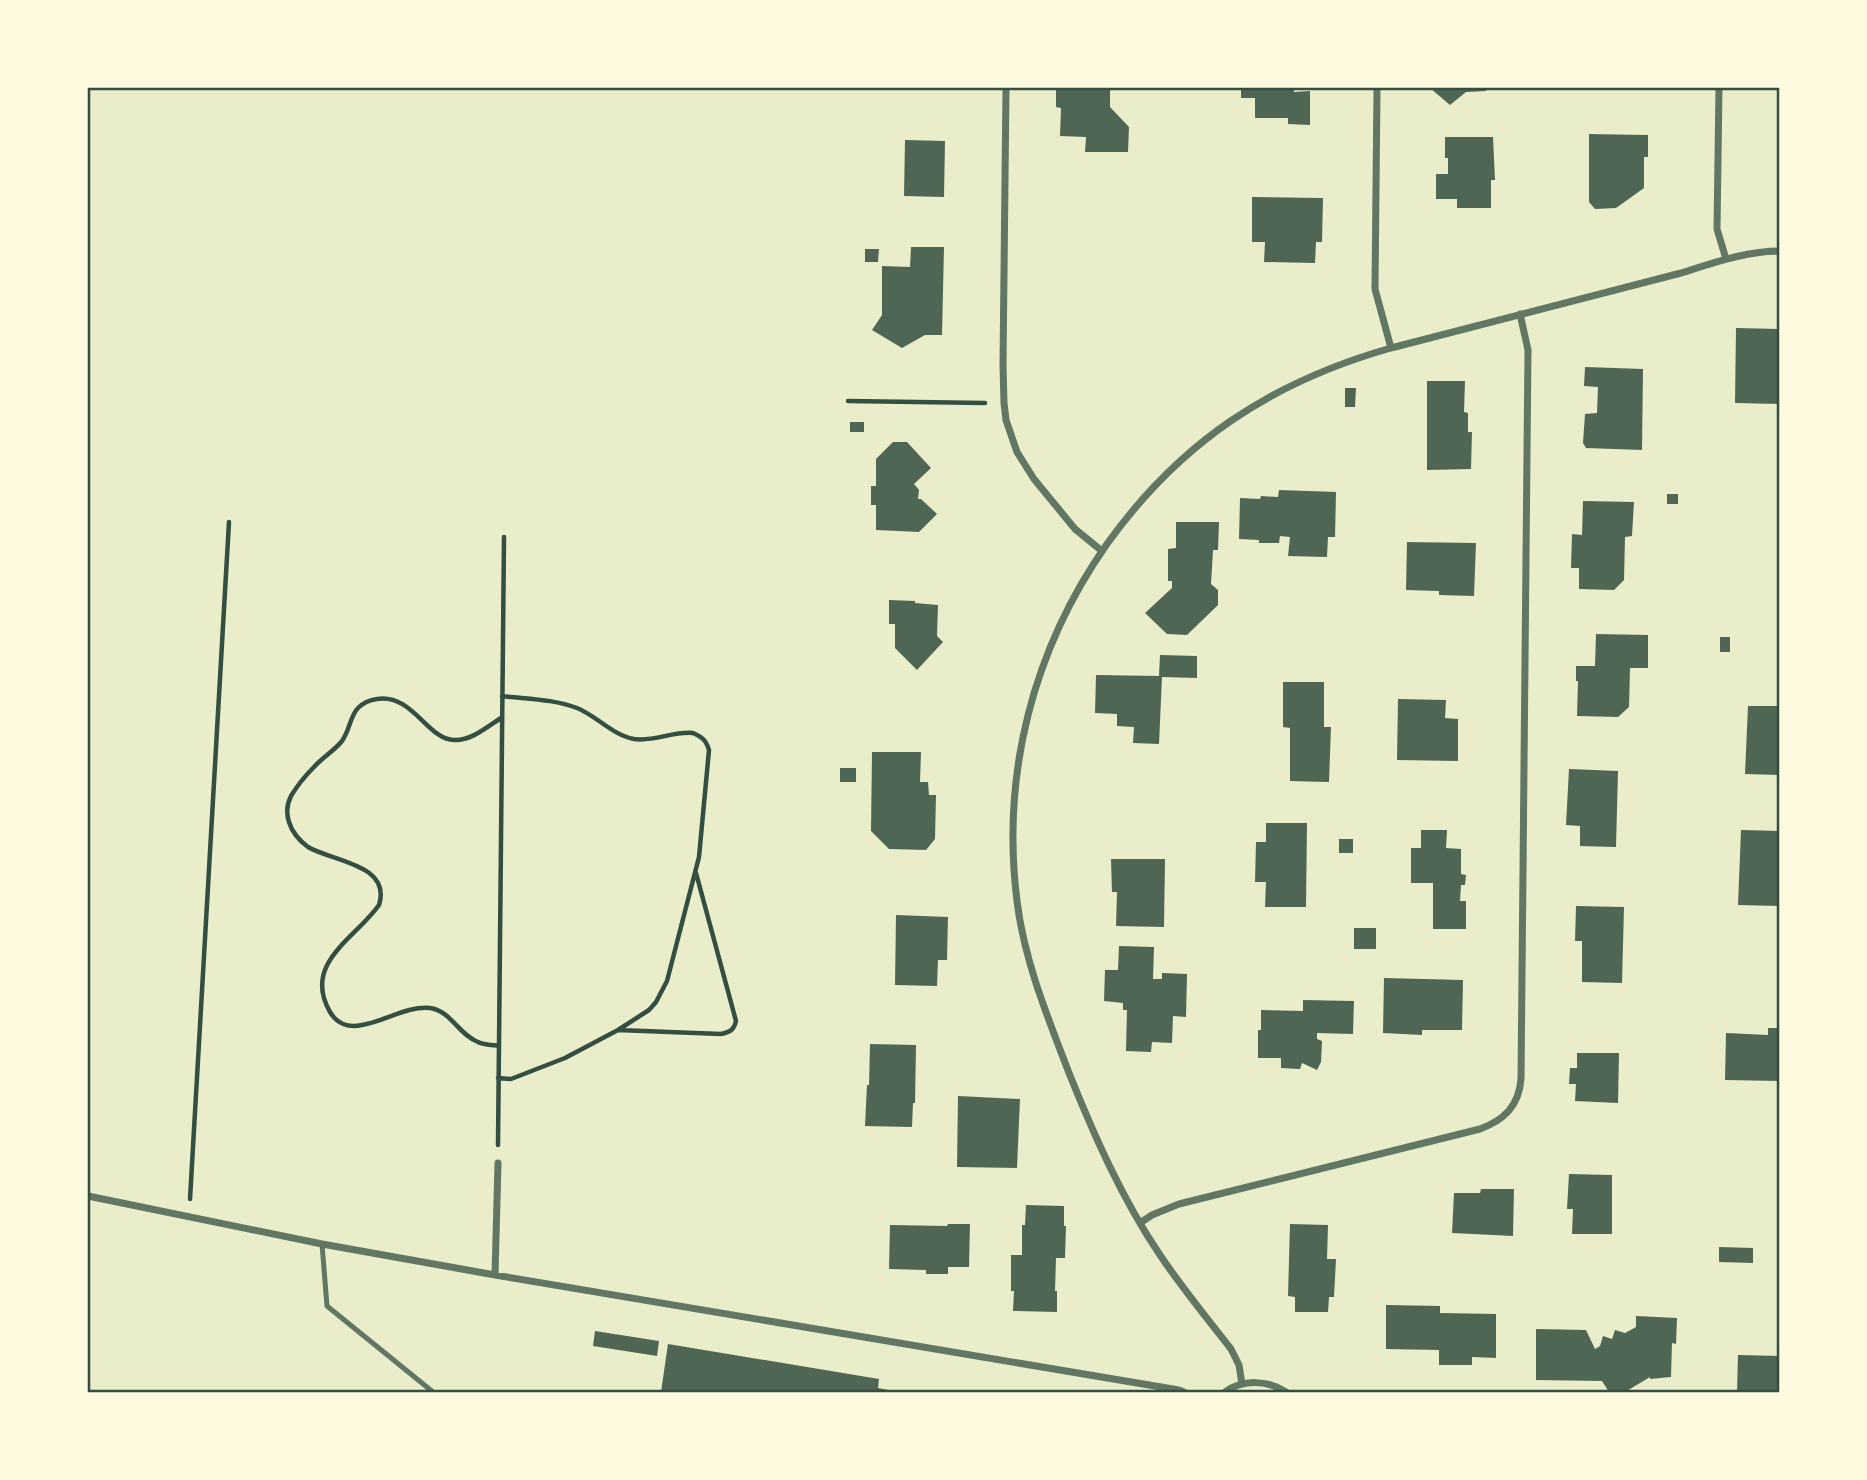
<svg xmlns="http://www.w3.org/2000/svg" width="1867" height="1480" viewBox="0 0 1867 1480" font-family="'Golos Text',sans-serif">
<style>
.building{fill:#4f6655}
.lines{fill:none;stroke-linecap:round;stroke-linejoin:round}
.path{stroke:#344e41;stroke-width:4.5}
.service{stroke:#617663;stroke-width:5}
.minor{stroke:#617663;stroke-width:7}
.neatline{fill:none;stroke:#344e41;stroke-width:2.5}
</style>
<rect width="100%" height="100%" fill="#e9edc9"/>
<path class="building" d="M1056 88H1110V107L1129 127 1128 152H1085L1086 137 1060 136 1061 108 1056 107Z
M1241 88H1294V92L1310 91V125L1288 124V118H1255V98H1241Z
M1430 88H1486V91L1466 92 1450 105Z
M1589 134 1648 135V157H1644V188L1616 208 1595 209 1589 202Z
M1445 137H1493L1495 180H1491V208H1457V199H1436V174H1448V158H1445Z
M905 140 945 141 944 197 904 196Z
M1252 197 1323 198 1322 242H1316L1315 263 1264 262 1265 242H1252Z
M911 247H944L942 335H925L902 348 872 330 882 315V266L910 267Z
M865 249H879L878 262H865Z
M1736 328 1780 329V404L1735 403Z
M1585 367 1643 369 1642 450 1586 448 1583 443 1585 414 1597 413 1598 387 1584 386Z
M1427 381H1465L1464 412 1468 413V432H1472L1471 469 1427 470Z
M1345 388H1356L1355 407H1345Z
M850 422H864V432H850Z
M893 442H907L931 468 914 484 919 490 918 499H921L937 514 919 532 876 530V505H871V486H876V459Z
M1279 490 1336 492 1335 537H1328L1327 557 1288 556 1290 537 1280 536 1279 543H1259V540L1239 539 1240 498 1260 499 1261 496 1278 497Z
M1667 494H1678V504H1667Z
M1583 501 1634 502 1632 536 1625 537 1624 580 1614 590 1579 589V568H1571L1572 534 1582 535Z
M1176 522H1219L1218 550H1213L1211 584 1218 590V605L1187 635 1167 634 1145 613 1172 588V581H1168V549L1176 548Z
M1407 542 1476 543 1474 596 1439 595V591L1406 590Z
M889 600 915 601V603L938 605 937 636 943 642 917 670 895 648V624H889Z
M1596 634 1648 635V668H1630L1629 707 1618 717 1577 716 1578 681H1576V666H1595Z
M1720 637H1730V652H1720Z
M1160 655 1197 656V678L1162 677 1159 744 1133 743 1134 727 1117 726V714L1095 713 1096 675 1159 676Z
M1283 682H1324V727H1331L1329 782 1290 781V728L1283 727Z
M1398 699 1446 700 1445 718 1458 719V761L1397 760Z
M1748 706H1780V775L1745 774Z
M872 752H921L920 782H928L929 795H936L935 839 926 850 889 849 871 831Z
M840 768H856V782H840Z
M1569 769 1618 771 1616 847 1580 846V826L1566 825Z
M1266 823H1307L1306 907H1265L1266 882H1255L1256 842H1266Z
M1421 830H1447L1446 848 1461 849V874L1466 875 1465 885H1461L1460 901H1466V929H1433V883H1411V848H1421Z
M1741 830 1780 831V906L1738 905Z
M1339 839H1353V853H1339Z
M1111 859H1165L1164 927 1116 926 1117 892H1112Z
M1576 906 1624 907 1622 983 1582 982V941H1575Z
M896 915 948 917 947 960H938L937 986 895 985Z
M1354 928H1376V949H1354Z
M1119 946 1154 947 1153 979H1162V973L1187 974 1186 1017 1173 1016 1172 1043 1152 1042 1151 1052 1126 1051 1127 1010H1123V1003L1104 1001 1105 970H1118Z
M1384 978 1463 980 1462 1030H1422V1035L1383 1033Z
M1303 1000 1354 1001 1353 1034 1317 1033V1039L1322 1041 1321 1062 1317 1070 1302 1063 1300 1069 1281 1068V1058H1258V1030H1261V1010L1303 1011Z
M1768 1028H1780V1081L1725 1080 1726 1033 1768 1035Z
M870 1044 916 1045 915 1103H913L912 1127 865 1126 867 1085H869Z
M1577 1053H1619L1618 1103 1575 1101 1576 1084H1569L1570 1068H1577Z
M958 1096 1020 1099 1017 1168 957 1167Z
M1569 1174 1612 1175V1234H1572L1573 1209H1567Z
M1481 1189H1514L1513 1236 1452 1233 1454 1193H1480Z
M1026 1205 1064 1206V1226H1066L1065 1258H1056L1055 1291H1057V1312L1013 1311 1014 1291H1011V1255H1022V1225H1025Z
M948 1224H970L969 1267H948V1274H926V1270L889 1269 890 1225 947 1226Z
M1290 1224 1328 1225 1327 1259H1336L1334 1297H1329L1328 1312H1295V1297L1288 1296Z
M1719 1247 1753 1248V1263L1719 1262Z
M1386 1305 1440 1306V1313L1496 1314V1358L1472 1357V1365H1439V1350L1386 1349Z
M1636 1316 1677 1318 1676 1344 1672 1343 1671 1377 1650 1379V1377L1625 1392H1609L1602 1381 1536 1380V1329L1586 1330 1595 1349 1600 1346 1603 1336 1612 1339 1615 1330 1625 1333 1636 1327Z
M595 1331 659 1341 657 1356 593 1346Z
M668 1344 879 1379 878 1388 894 1391V1392H661Z
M1738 1355 1780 1356V1392H1737Z"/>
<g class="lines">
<path class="path" d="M848 401 985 403
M618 1030 721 1034C730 1032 734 1030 736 1021L696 873
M499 1046C492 1045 484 1045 478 1042 459 1035 451 1011 430 1008 406 1006 386 1021 362 1025 349 1028 337 1024 330 1012 302 963 355 939 379 905 392 864 331 861 308 847 300 841 292 832 289 822 286 813 287 804 291 796 297 786 306 775 314 767 323 757 334 751 342 741 350 730 350 716 358 708 363 703 370 700 377 699 412 693 428 740 454 740 471 741 487 727 501 718
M498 1078 511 1079 565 1058 618 1030 649 1010 656 1002 667 981 699 857 709 750C706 740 702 737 693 733 673 731 654 742 634 739 612 735 597 716 577 708 554 699 526 699 502 696
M498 1145 504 537
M190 1199 229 522"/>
<path class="service" d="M322 1244 327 1306 433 1392"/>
<path class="minor" d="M1006 88 1003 366 1004 403 1006 420 1017 452 1034 479 1075 529 1102 551
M1377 88 1375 289 1391 348
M1719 88 1717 229 1726 259
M88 1196 322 1244 495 1275 1179 1390 1184 1392
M1140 1223 1152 1215 1179 1204 1480 1129C1504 1120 1519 1106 1521 1079L1528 350 1520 314
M495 1275 498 1163
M1242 1384 1239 1365 1231 1349C1207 1318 1182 1288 1160 1255 1122 1199 1094 1135 1069 1073 1048 1018 1024 960 1017 901 1001 774 1033 649 1107 544 1180 442 1271 382 1391 348L1681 273C1713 263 1746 251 1780 251
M1225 1392C1243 1379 1268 1380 1286 1392"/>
</g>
<rect width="1867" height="1480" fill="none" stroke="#fefae0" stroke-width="178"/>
<rect x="89" y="89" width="1689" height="1302" class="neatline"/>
</svg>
